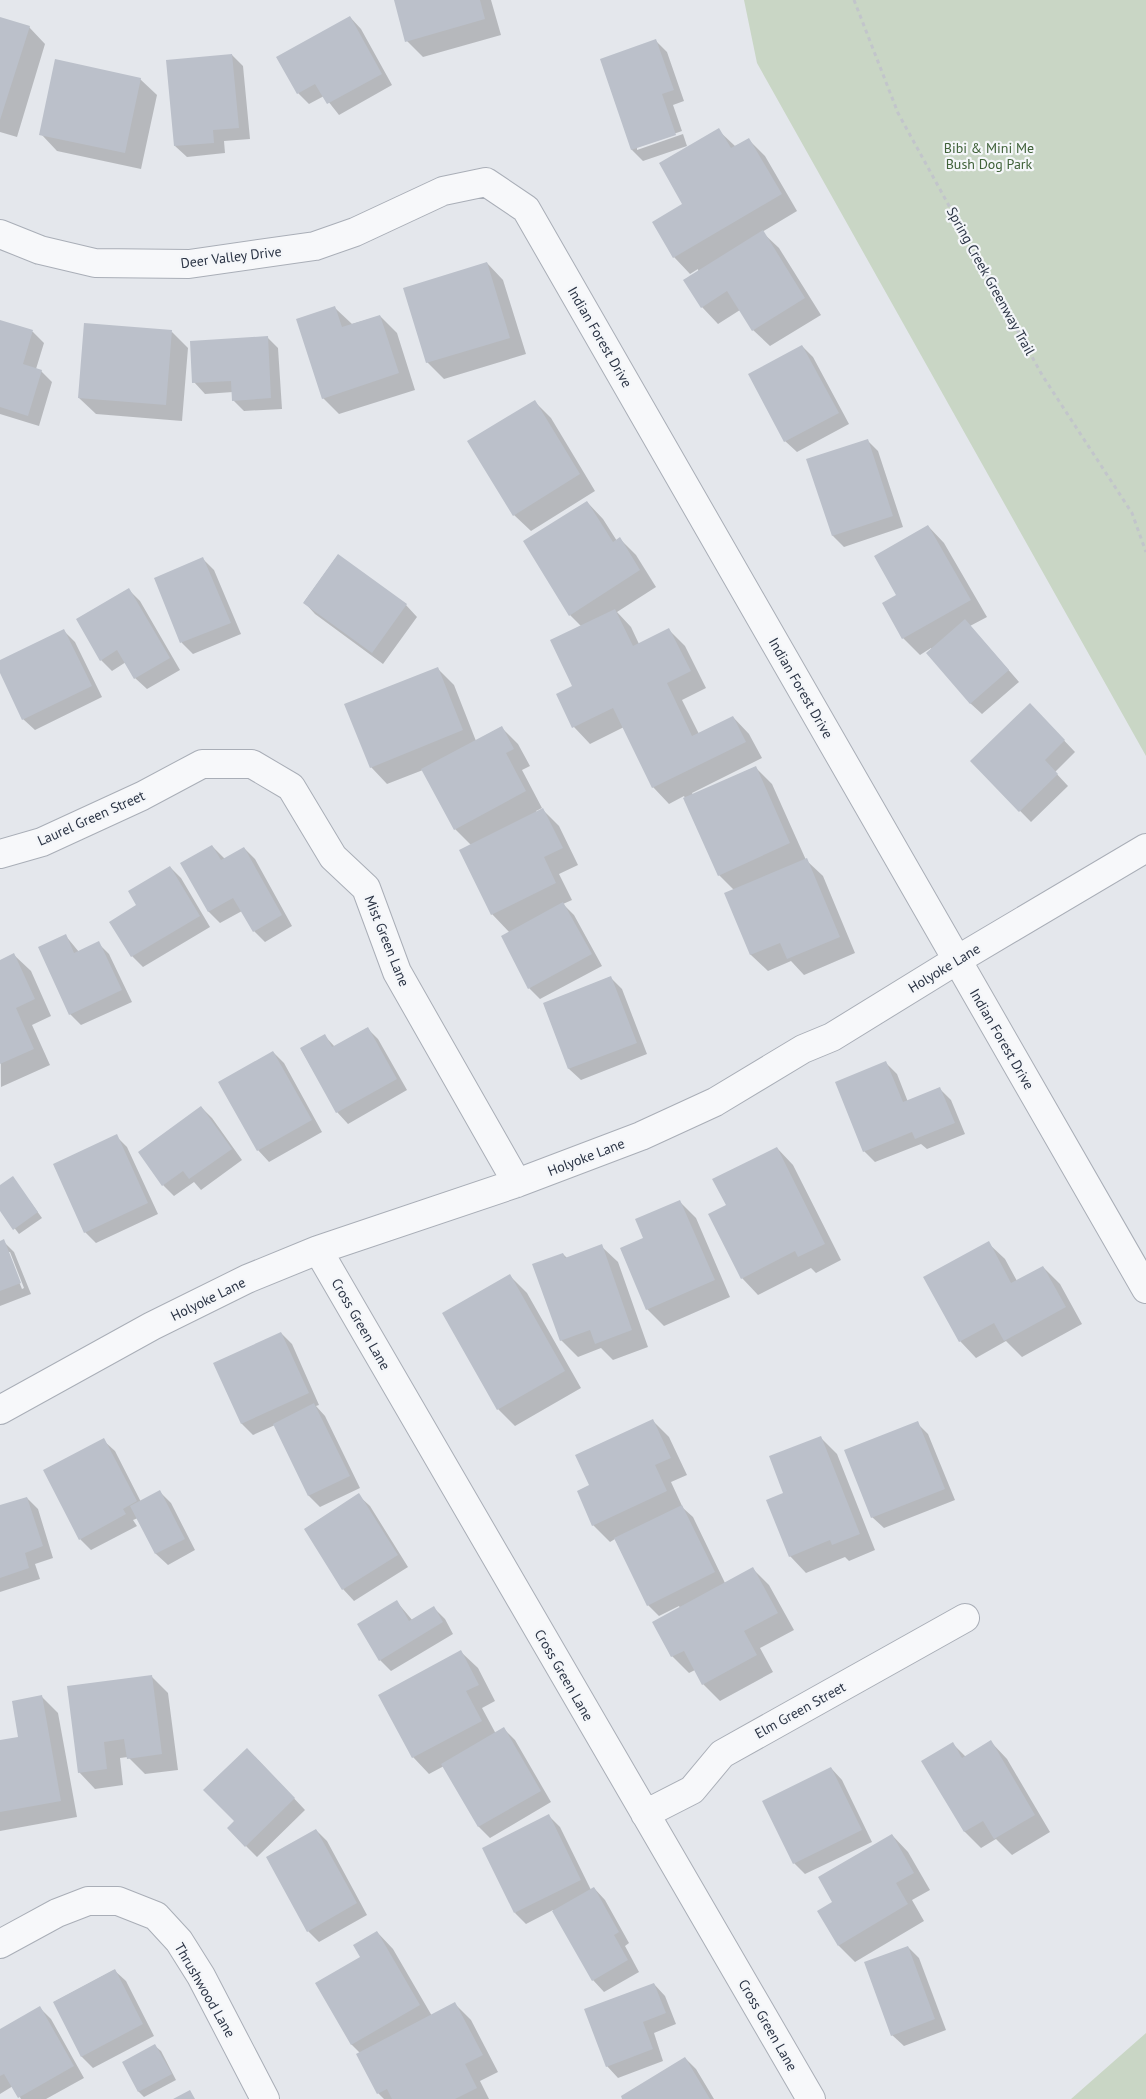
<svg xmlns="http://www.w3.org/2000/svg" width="1146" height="2099" viewBox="0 0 1146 2099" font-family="'PT Sans',sans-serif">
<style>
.green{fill:#c9d6c5}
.shadow{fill:#0003;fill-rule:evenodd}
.building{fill:#bbc0ca}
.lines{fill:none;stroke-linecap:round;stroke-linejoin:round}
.minor-casing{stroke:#a9aeb7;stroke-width:30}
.path{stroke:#c2c5cb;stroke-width:3;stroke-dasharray:4 4;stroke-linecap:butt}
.minor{stroke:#f7f8fa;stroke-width:28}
.labels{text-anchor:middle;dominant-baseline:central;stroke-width:4.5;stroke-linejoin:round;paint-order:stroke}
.park-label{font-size:14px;fill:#3f6138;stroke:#f4f6f9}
.street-label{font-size:14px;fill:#2b3445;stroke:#f4f6f9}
</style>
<rect width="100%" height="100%" fill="#e4e7ec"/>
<path class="green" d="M744 0H1146V756L757 63Z
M1146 2033V2099H1071Z"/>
<path class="shadow" d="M395 0H491L501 35 423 57 407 41Z
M350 17 361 29 392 85 339 115 324 96 309 104 298 93Z
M0 18 29 27 45 44 17 137 0 132Z
M656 41 667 52 684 101 673 105 682 131 637 147V150L683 134 687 146 643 161 632 150 601 60Z
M232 55 243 66 250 139 224 141 225 153 187 157 175 146Z
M140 79 157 95 141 169 57 151 41 134Z
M718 130 735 146 749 140 765 156 797 211 762 232 779 248 821 315 770 346 753 330 740 310 718 324 702 307 698 269 690 274 674 257 684 204Z
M487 263 503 280 526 354 444 379 427 362Z
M335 308 352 324 380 316 397 333 415 390 339 414 323 398Z
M0 321 33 332 44 343 36 369 41 371 52 382 39 426 0 414Z
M172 332 188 348 182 421 96 414 79 398Z
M267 337 278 348 282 409 244 411 233 400V392L205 394 194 382Z
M802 346 813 357 849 424 797 452 785 441 750 375Z
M535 402 551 418 595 491 531 531 514 515Z
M867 440 878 451 903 527 844 547 833 536 808 460Z
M587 502 603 519 617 541 620 539 636 555 656 587 617 612 631 627 639 644 669 630 685 646 706 688 682 700 699 734 733 717 749 734 762 758 692 793 693 795 755 767 772 784 806 860 823 876 855 953 804 975 791 961 768 971 751 955 726 893 734 890 719 875 684 796 669 804 653 787 624 727 590 744 574 727V687L581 626 570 615Z
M928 526 944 543 987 617 970 626 1019 682 982 714 970 703 931 648 920 655 903 638 883 603 898 595Z
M338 555 406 605 417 617 383 664 315 614 304 602Z
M203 559 214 570 241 634 193 654 182 643 156 579Z
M129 590 140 601 180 670 147 689 135 678 126 662 112 671 101 660Z
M64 631 75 642 102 697 35 730 23 719 0 670V661Z
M437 668 454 685 476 741 501 727 518 744 530 766 522 770 542 808 536 811 537 813 543 810 559 826 578 865 559 874 572 900 563 904 574 915 602 966 540 999 529 988 510 933 492 914 471 845 455 829 423 770 387 784 371 767Z
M1041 716 1075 752 1055 772 1068 786 1031 822 971 761Z
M212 846 225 859 244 848 255 859 292 926 265 942 254 931 242 911 220 923 209 912 182 864Z
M170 867 181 878 210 927 143 967 132 956 138 905Z
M65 935 79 952 98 943 109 954 132 1002 81 1025 70 1014Z
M14 955 31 971 51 1016 32 1025 50 1065 1 1087 0 961Z
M610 977 622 989 647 1054 581 1080 569 1069 544 1004Z
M367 1028 378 1039 407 1090 348 1124 337 1112 301 1049 325 1036 335 1047Z
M273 1052 284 1063 322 1132 269 1162 258 1150 220 1083Z
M886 1063 897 1074 908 1102 940 1089 951 1100 965 1134 927 1149 921 1144 875 1162 864 1151Z
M201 1107 212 1118 242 1160 201 1190 194 1182 174 1196 163 1185Z
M116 1136 127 1147 158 1214 96 1243 85 1232Z
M777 1148 793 1165 841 1260 816 1273 811 1268 758 1295 742 1278 728 1206Z
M13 1178 42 1218 19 1234 0 1209V1187Z
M679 1201 696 1218 730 1297 664 1326 647 1309 621 1249 645 1238Z
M3 1241 14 1252 31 1294 0 1306V1242ZM7 1252H10L24 1288 22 1289Z
M988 1243 1005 1259 1017 1281 1043 1267 1060 1284 1082 1324 1022 1357 1006 1341 976 1358 960 1341Z
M601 1246 618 1262 648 1347 613 1360 601 1348 578 1357 561 1340 563 1254 567 1258Z
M510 1276 527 1293 581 1388 515 1426 498 1409Z
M281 1333 292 1344 319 1405 316 1406 325 1416 360 1488 320 1507 309 1496 275 1425 253 1435 242 1424 215 1363Z
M653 1421 669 1437 687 1475 671 1482 683 1508 693 1517 725 1583 753 1569 769 1585 794 1630 760 1648 773 1672 720 1701 703 1684 695 1670 689 1673 672 1656 654 1622 680 1608 679 1606 659 1616 648 1605 615 1539 610 1542 593 1525 591 1486Z
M917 1423 928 1434 955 1500 884 1528 872 1517Z
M820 1437 837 1454 875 1550 849 1561 845 1557 806 1573 790 1556 785 1494Z
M103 1440 115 1451 141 1502 160 1492 171 1503 195 1550 168 1565 156 1554 138 1518 133 1520 137 1526 91 1550 80 1539Z
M358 1495 370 1506 408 1567 354 1601 343 1589 305 1529Z
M27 1498 38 1509 53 1558 35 1564 40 1579 0 1592V1507Z
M397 1602 413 1621 434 1608 445 1619 453 1634 391 1671 380 1660Z
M461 1652 478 1668 495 1701 482 1708 496 1734 504 1729 515 1740 551 1802 490 1838 479 1827 444 1766 429 1774 413 1757Z
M152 1677 168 1693 178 1770 145 1774 128 1757 120 1758 123 1785 95 1789 79 1772Z
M42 1697 58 1713 77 1817 0 1831V1741L20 1738Z
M991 1742 1007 1759 1050 1832 1012 1855 996 1839 981 1848 965 1832 923 1761 953 1744 966 1757Z
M258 1760 305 1810 257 1857 246 1846 236 1821Z
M831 1768 842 1780 872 1842 805 1874 794 1863Z
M549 1816 560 1827 591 1890 594 1888 605 1900 629 1943 625 1946 639 1972 604 1992 593 1980 553 1910 526 1924 515 1913Z
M316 1830 327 1841 367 1915 319 1942 308 1931Z
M892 1835 908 1852 930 1890 912 1900 924 1921 855 1962 839 1946 834 1902Z
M377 1932 393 1949 432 2016 455 2004 471 2020 498 2072 480 2081 489 2099H384L378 2093 360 2053 352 2045 317 1984 362 1958Z
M908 1947 919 1958 946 2030 904 2046 892 2035Z
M114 1970 126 1981 154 2036 93 2068 82 2057 54 2002Z
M654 1984 665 1996 676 2024 654 2033 663 2061 618 2078 607 2066Z
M40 2008 51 2019 84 2078 46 2099H21L13 2086 0 2094V2031Z
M155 2046 161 2051 176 2080 144 2097 139 2092 124 2063Z
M685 2058 696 2069 714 2099H624Z"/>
<path class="building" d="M394 0H480L485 19 405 42Z
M350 16 382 74 327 104 315 84 297 94 276 57Z
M0 17 30 26 0 120Z
M656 39 674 90 662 94 676 135 631 150 600 59Z
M232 54 239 128 213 130 214 143 174 146 166 60Z
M55 59 141 78 125 153 39 135Z
M719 128 731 148 749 138 782 194 673 258 652 222 682 204 659 163Z
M763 230 805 298 752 331 727 291 701 308 683 280Z
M487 262 510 338 426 363 403 288Z
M335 306 342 327 380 315 399 373 322 399 296 319Z
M0 320 33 330 23 364 42 370 28 416 0 407Z
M84 323 172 330 166 405 78 398Z
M268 336 271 398 232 401 231 381 192 383 190 341Z
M802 345 839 413 784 442 748 374Z
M535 400 580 474 513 516 467 441Z
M868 439 893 516 832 536 806 459Z
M587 501 613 542 620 537 640 570 569 616 523 541Z
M928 525 971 600 902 639 882 603 896 595 874 556Z
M338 554 407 604 372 653 303 603Z
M203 557 231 623 180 643 154 578Z
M129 588 170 658 134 679 117 650 100 661 76 619Z
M615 609 633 646 669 628 691 671 667 683 692 736 733 716 746 742 652 788 613 708 572 728 556 694 572 686 550 640Z
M965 619 1009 670 970 704 926 653Z
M64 629 92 686 22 720 0 673V660Z
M438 667 463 730 370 768 344 704Z
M1030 703 1065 740 1045 760 1058 774 1019 812 970 761Z
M502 726 514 749 506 753 526 791 454 830 421 769Z
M756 766 790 843 718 876 683 798Z
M543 808 563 848 544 857 556 883 491 915 459 850Z
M212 845 221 860 244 847 282 915 253 932 233 898 208 912 180 863Z
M807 858 840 937 787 959 780 943 750 955 724 893Z
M170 866 200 916 131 957 109 922 136 905 128 891Z
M563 902 592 954 528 989 501 936Z
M66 934 74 953 99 941 122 990 69 1015 38 947Z
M14 953 35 999 16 1008 34 1049 0 1064V960Z
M611 976 637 1043 568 1069 543 1003Z
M368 1027 397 1079 336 1113 300 1048 325 1034 332 1047Z
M273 1051 312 1120 257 1151 218 1082Z
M886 1061 903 1102 940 1087 955 1123 915 1139 912 1132 863 1152 835 1082Z
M201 1106 232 1149 189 1179 183 1171 162 1186 138 1152Z
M117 1134 148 1203 84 1233 53 1164Z
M777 1147 825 1244 798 1257 795 1251 741 1279 708 1214 726 1205 712 1179Z
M13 1176 38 1212 13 1230 0 1211V1185Z
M680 1200 715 1280 646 1310 620 1248 643 1238 635 1219Z
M4 1239 21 1283 0 1291V1241Z
M989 1241 1011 1283 1043 1266 1066 1307 1004 1341 994 1323 959 1342 923 1277Z
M602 1244 632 1330 595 1344 590 1330 560 1341 532 1264 563 1253 565 1258Z
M510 1274 565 1371 497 1410 442 1313Z
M281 1332 309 1393 241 1424 213 1363Z
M314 1403 350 1476 308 1496 273 1424Z
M653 1419 671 1458 655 1465 667 1491 592 1526 577 1491 589 1485 575 1455Z
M918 1421 945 1489 871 1518 844 1450Z
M821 1436 860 1534 832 1545 830 1540 789 1557 766 1500 783 1493 769 1456Z
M104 1438 137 1501 123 1509 126 1514 79 1540 43 1470Z
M160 1490 185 1539 155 1554 130 1506Z
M359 1493 398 1555 342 1590 304 1529Z
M27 1497 43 1546 25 1553 29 1568 0 1578V1505Z
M682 1505 715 1572 647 1606 614 1538Z
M753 1567 778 1613 744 1631 757 1655 702 1685 684 1651 671 1657 652 1622Z
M397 1600 409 1621 434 1606 443 1622 379 1661 357 1624Z
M461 1650 479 1685 466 1691 482 1721 412 1758 378 1695Z
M152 1675 162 1754 127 1759 124 1739 104 1742 107 1769 78 1773 67 1686Z
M42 1695 61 1801 0 1812V1740L18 1737 12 1701Z
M504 1727 541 1791 478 1827 441 1764Z
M991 1740 1035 1815 994 1839 983 1821 964 1832 921 1761 953 1742 962 1758Z
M247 1748 295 1798 245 1847 227 1828 234 1821 203 1790Z
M831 1767 862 1830 793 1864 762 1801Z
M549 1814 581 1880 514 1913 482 1848Z
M316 1829 357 1903 307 1932 266 1857Z
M892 1834 914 1873 896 1883 908 1904 838 1946 817 1911 832 1902 818 1877Z
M594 1887 619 1932 614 1935 628 1960 592 1981 552 1911Z
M377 1931 420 2005 351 2045 315 1983 360 1957 353 1945Z
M908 1946 935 2019 891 2036 864 1962Z
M115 1969 143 2024 81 2057 53 2002Z
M654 1983 666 2013 643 2022 653 2049 606 2067 584 2009Z
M455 2002 483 2055 465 2064 477 2088 455 2099H392L387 2089 377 2094 356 2054Z
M40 2006 74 2066 18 2098 4 2074 0 2076V2029Z
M155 2044 172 2074 138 2092 122 2062Z
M685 2057 710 2099H622L621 2096Z
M190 2090 195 2099H173Z"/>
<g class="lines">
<defs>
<path id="minor" d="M0 234 40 250 95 263 189 264 315 246 355 232 443 191 486 182 526 209 1146 1289
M0 854 42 842 142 796 202 764H252L291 787 333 857 366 888 397 972 517 1183
M318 1250 811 2099
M0 1410 152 1326 247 1279 318 1250 517 1183 641 1136 715 1102 803 1049 832 1037 957 960 1146 848
M645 1814 692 1790 722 1754 965 1618
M0 1944 57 1913 88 1901H118L156 1916 179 1941 201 1976 265 2099"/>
</defs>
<use href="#minor" class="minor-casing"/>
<path class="path" d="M854 0 898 113 1042 375 1132 513 1146 552"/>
<use href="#minor" class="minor"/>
</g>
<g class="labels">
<g class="park-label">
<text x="989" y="148">Bibi &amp; Mini Me<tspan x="989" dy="16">Bush Dog Park</tspan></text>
</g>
<g class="street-label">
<text transform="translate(231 257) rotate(-7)">Deer Valley Drive</text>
<text transform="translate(991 281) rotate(61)">Spring Creek Greenway Trail</text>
<text transform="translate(600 337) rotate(60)">Indian Forest Drive</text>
<text transform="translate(801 688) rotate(60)">Indian Forest Drive</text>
<text transform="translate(91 818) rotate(-24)">Laurel Green Street</text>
<text transform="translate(387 941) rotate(68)">Mist Green Lane</text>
<text transform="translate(944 968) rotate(-31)">Holyoke Lane</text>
<text transform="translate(1002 1039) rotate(60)">Indian Forest Drive</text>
<text transform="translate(586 1157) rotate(-21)">Holyoke Lane</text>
<text transform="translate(208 1299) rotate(-26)">Holyoke Lane</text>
<text transform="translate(361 1324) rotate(60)">Cross Green Lane</text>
<text transform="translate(564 1675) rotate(60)">Cross Green Lane</text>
<text transform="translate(800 1710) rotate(-29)">Elm Green Street</text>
<text transform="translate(205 1990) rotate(60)">Thrushwood Lane</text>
<text transform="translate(768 2025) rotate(60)">Cross Green Lane</text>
</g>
</g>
</svg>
